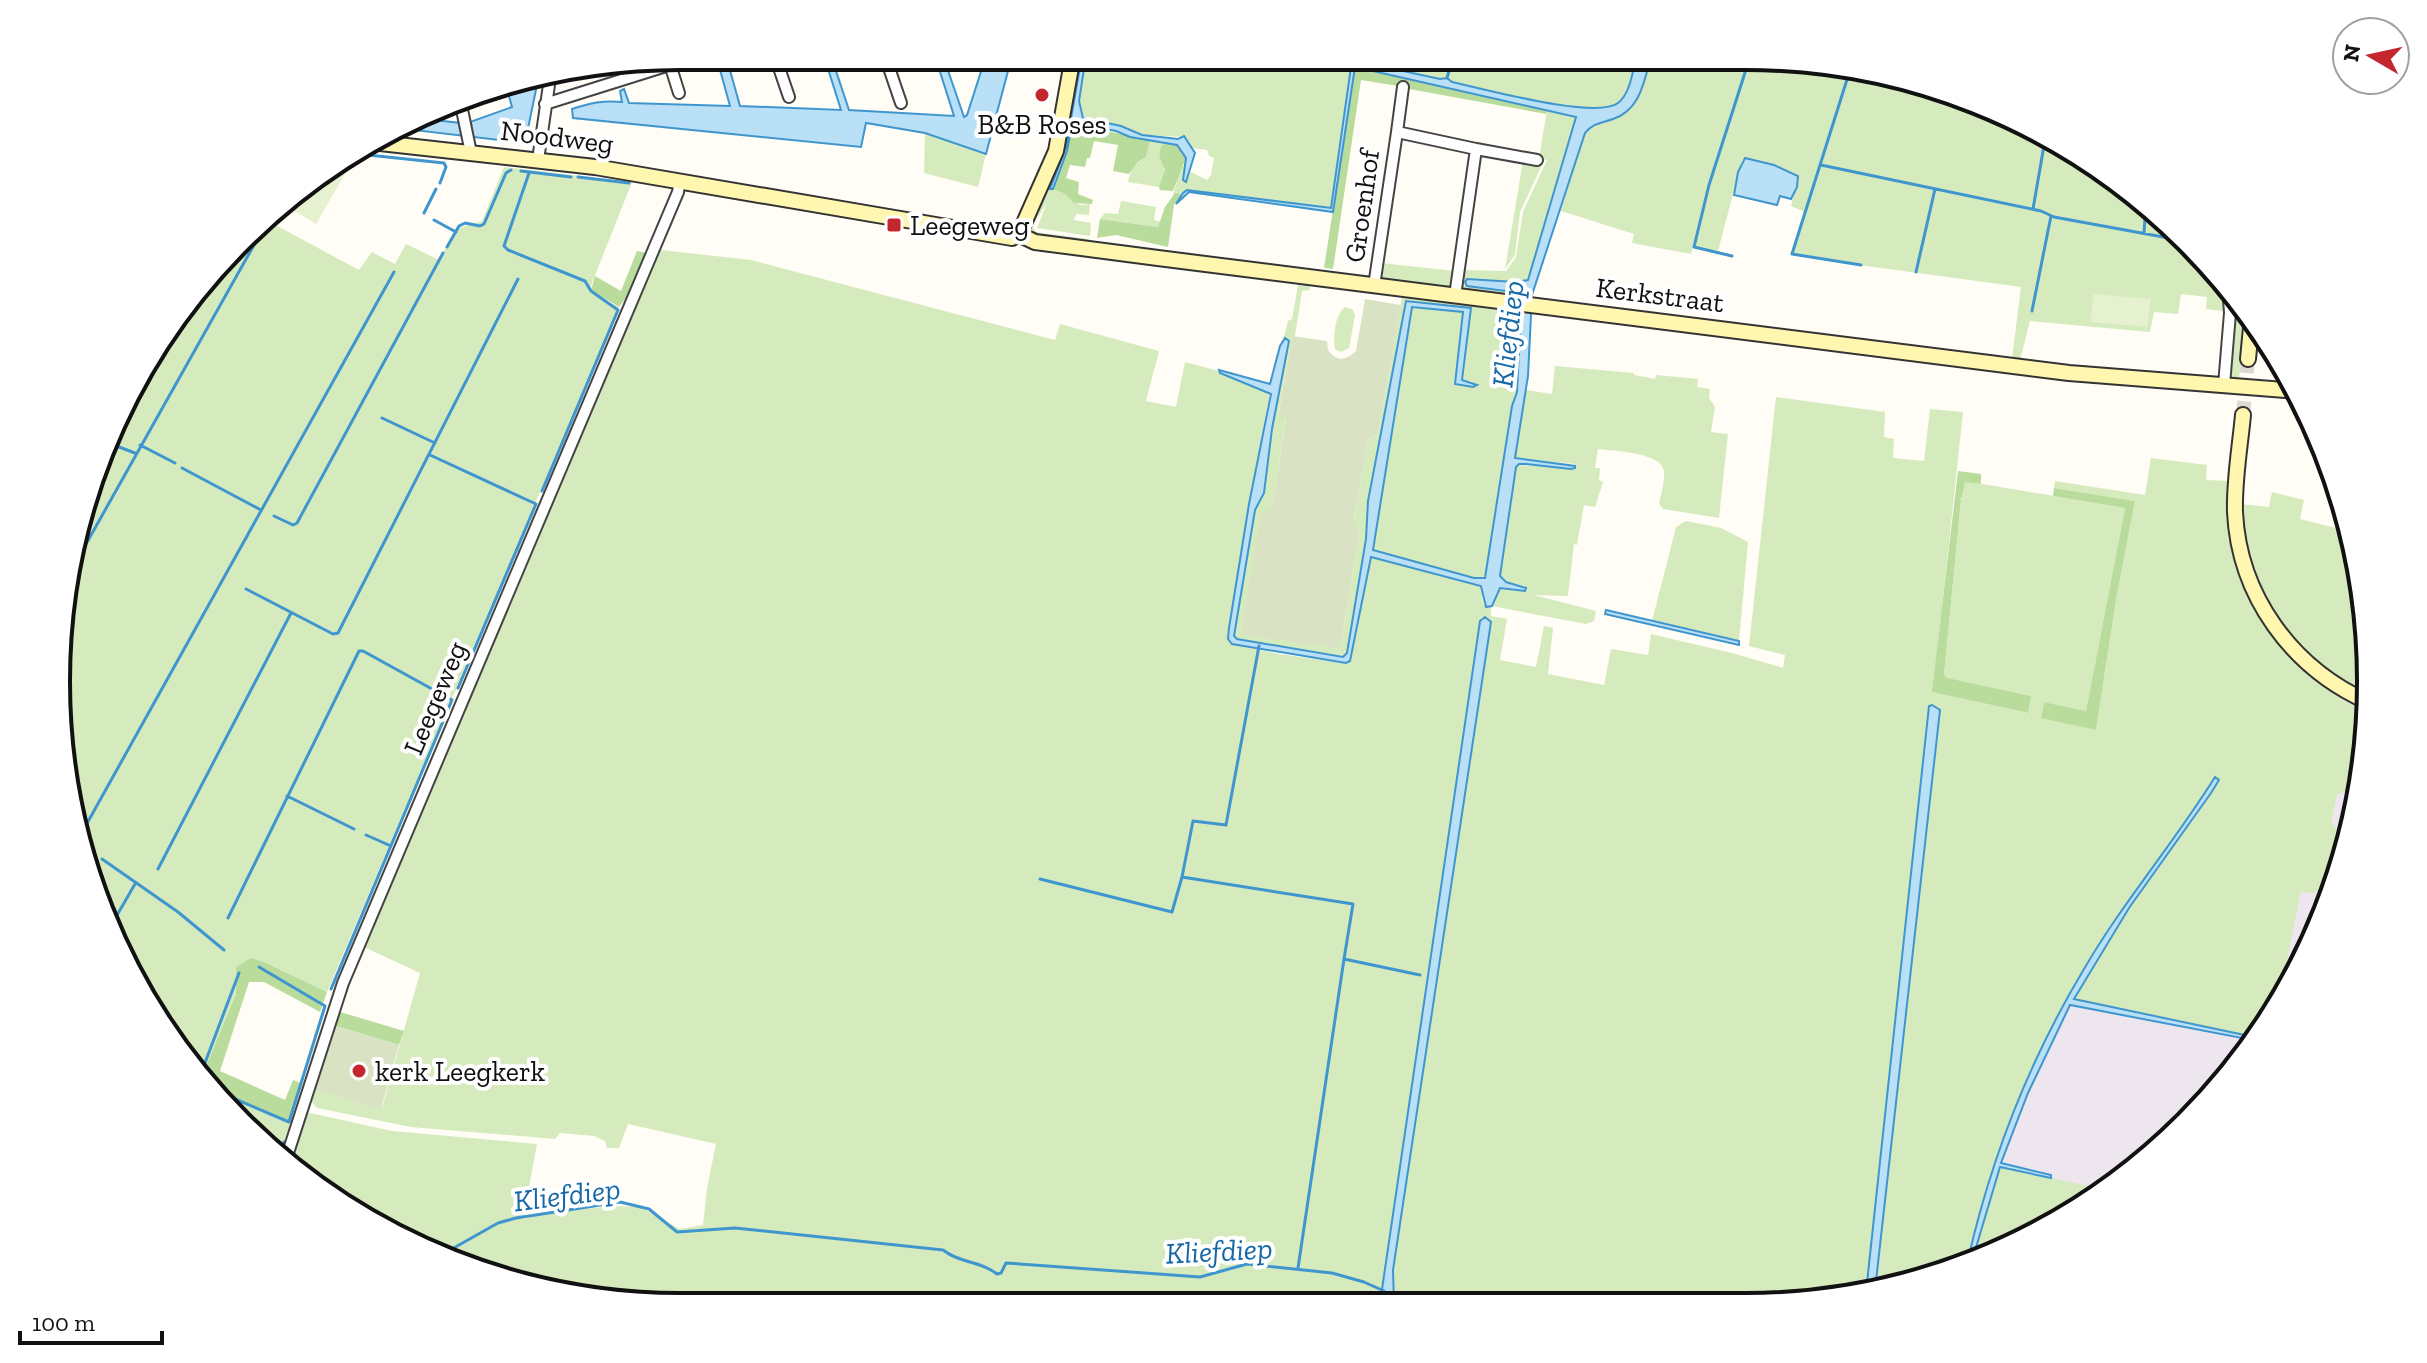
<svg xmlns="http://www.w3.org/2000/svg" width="2427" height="1363" viewBox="0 0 2427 1363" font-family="'Zilla Slab',serif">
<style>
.industrial{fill:#eee6ef}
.green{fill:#d5ebbd}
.forest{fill:#b9dc9c}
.cemetery{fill:#d9e3c4}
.pitch{fill:#e6f2cf}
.water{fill:#b9e0f7;stroke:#3f96cf;stroke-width:2}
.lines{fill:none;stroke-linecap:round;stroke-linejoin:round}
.stream{stroke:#3f96cf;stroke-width:3}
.secondary-tunnel{stroke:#dbdad3;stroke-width:14;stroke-dasharray:14 7;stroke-linecap:butt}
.street-casing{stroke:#444;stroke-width:14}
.secondary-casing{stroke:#333;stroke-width:18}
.street{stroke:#fff;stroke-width:10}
.secondary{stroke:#fff6b0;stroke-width:14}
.poi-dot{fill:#c4262e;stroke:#fff;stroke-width:3}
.labels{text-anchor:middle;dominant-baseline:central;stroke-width:8;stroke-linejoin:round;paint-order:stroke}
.poi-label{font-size:28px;fill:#111;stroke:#fff;text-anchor:start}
.street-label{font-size:28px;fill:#111;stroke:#fff}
.water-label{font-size:30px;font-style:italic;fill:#1768a6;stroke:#fff}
.rim{fill:none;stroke:#111;stroke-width:4}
</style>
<rect width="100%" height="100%" fill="#fffdf5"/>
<path class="industrial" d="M2366 764 2338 883 2287 995 2269 1018 2309 833 2329 785Z
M2072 1001 2253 1039 2188 1123 2103 1193 1996 1169 2030 1083Z"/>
<path class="green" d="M1077 56H1082L1066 147 1050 188 1065 194 1080 205 1090 204 1089 215 1076 214 1074 220 1091 223 1090 236 1037 228 1047 203 1032 226 1036 232 1089 239 1088 243 1031 236 1027 233Z
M1086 56 1636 57C1633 71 1630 94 1618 103 1596 120 1481 88 1451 82L1448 78 1440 79 1352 60 1335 188 1332 206 1329 209 1191 191 1173 195 1181 168 1185 165 1183 181 1186 182 1191 172 1207 180 1211 175 1214 158 1209 156 1207 150 1193 148 1185 137 1142 135 1121 126 1085 120 1079 101Z
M1651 57H1786L1946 89 2059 140 2158 212 2223 281 2226 308 2222 311 2206 309 2207 297 2181 294 2178 314 2154 312 2150 332 2030 321 2020 360 2012 359 2021 287 1815 259 1792 254 1805 212 1791 206 1798 176 1774 165 1745 158 1742 160 1718 251 1693 247 1691 254 1632 243 1634 234 1561 211 1585 132C1593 123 1602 123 1613 119 1640 110 1644 82 1651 57Z
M1547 110 1577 117 1528 280 1516 282 1467 279 1465 282 1522 293V297L1461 289 1462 270 1506 271 1516 257 1523 212 1547 160 1539 158Z
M925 133 986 154 978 187 924 173Z
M1150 140 1165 142 1162 145C1163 160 1168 174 1159 187L1128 182C1130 170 1136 163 1146 157Z
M1523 161 1542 165 1520 212 1515 255 1505 269Z
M504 167 632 182 590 288 606 301 619 307 327 992 264 962 238 976 236 994 201 1078 103 920 57 722 77 519 162 334 255 235 257 236 268 221 359 270 372 252 395 264 406 244 439 260 456 229 482 221Z
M1121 201 1156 207 1154 220 1162 222 1161 225 1158 227 1100 219 1105 213 1118 214Z
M661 250 751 260 1055 340 1060 324 1159 351 1146 401 1176 407 1185 362 1219 371 1270 391 1249 504 1228 639C1238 651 1325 660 1346 663L1356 637 1370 557 1481 586 1483 604 1491 607V616L1507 619 1500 660 1536 667 1544 626 1553 628 1548 674 1604 685 1611 649 1648 655 1651 634 1732 653 1783 668 1785 655 1749 646 1776 397 1885 412 1884 437 1894 439 1893 458 1924 461 1930 409 1963 412 1933 692 2027 713 2031 696 1948 678 1944 675 1961 500 1958 499 1962 497 1965 481 2125 508 2086 711 2044 702 2041 717 2096 730 2116 600 2135 501 2054 488 2055 481 2145 495 2151 458 2207 465 2206 480 2231 481C2230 505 2227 532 2234 556 2252 621 2305 686 2367 712L2366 764 2361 783 2337 795 2331 822 2345 841 2337 853 2326 886 2313 893 2301 892 2277 1008 2254 1037 2074 1000 2129 908 2211 793 2219 780 2215 777C2173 843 2123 902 2084 969 2029 1060 1993 1162 1967 1264L1947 1274 1875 1290 1940 713V710L1930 705 1866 1292 1827 1302 1394 1303 1393 1270 1491 622 1481 618 1380 1303 641 1306 519 1286 368 1223 292 1160 307 1113H310L392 1131 537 1144 523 1219 550 1212 616 1206 640 1207 680 1229 703 1225 707 1188 716 1144 628 1124 619 1148H607L605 1141 594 1136 560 1133 555 1139 411 1127 317 1108 312 1102 313 1089 382 1108 420 973 364 947 597 393Z
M1381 263 1455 271 1453 286 1448 290 1382 283 1379 277Z
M1298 285 1310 286V290L1302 291 1295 336H1292L1278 416 1286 418 1272 507 1241 633 1340 649 1360 529 1354 522 1368 439 1378 433 1402 297 1521 313 1517 392 1512 406 1487 574 1480 579 1373 550 1412 307 1463 312 1455 384 1474 382 1462 380 1471 308 1408 301 1405 303 1368 501 1366 539 1347 653 1343 658 1237 639 1233 634 1255 510 1264 493 1285 339 1283 340 1288 321 1292 319Z
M2240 299 2246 308 2239 379H2228L2233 302Z
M1345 307 1353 310 1355 316 1349 348 1341 352 1335 349C1333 337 1335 314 1345 307Z
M1555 366 1634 373V375L1655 379 1656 375 1698 379 1697 387 1710 389 1709 398 1715 407 1711 432 1728 434 1719 518 1663 509 1659 504C1661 494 1665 481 1664 471 1661 452 1614 451 1598 449L1595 468H1600L1599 480 1603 482 1595 507 1584 505 1577 545 1574 544 1568 596 1534 595 1596 611 1594 621 1586 624 1492 606 1500 588 1526 587 1505 582 1500 577 1517 465 1575 468V464L1515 458 1526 390 1552 394Z
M2272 492 2304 500 2300 519 2352 532 2370 641 2368 694C2281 648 2253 600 2240 504L2269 507Z
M1686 521 1721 528 1748 542 1739 641 1652 621 1676 527Z
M206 1086 290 1123 281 1151 211 1094Z
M2000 1167 2107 1190 2093 1202 1972 1261Z"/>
<path class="forest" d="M1355 67 1547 110 1546 114 1409 89 1408 84 1400 83 1398 86 1361 80 1333 269 1324 268Z
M1073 124 1150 140 1146 157 1138 162 1129 174 1113 171 1118 145 1094 141 1090 158H1087L1085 167 1070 165 1066 178 1079 182 1078 194 1093 200 1092 204 1074 203 1065 194 1053 189 1067 151Z
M1165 142 1177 145 1186 158 1173 191 1160 190 1159 187 1165 170C1161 159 1155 152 1165 142Z
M1175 193 1182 194 1174 205 1168 247 1116 235 1097 238 1100 219 1158 227 1165 207Z
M637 251 647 253 630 293 619 307 591 290 595 276 621 291Z
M1958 471 1981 474V484L1965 482 1962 497 1959 499 1961 500 1944 675 1948 678 2031 696 2028 713 1932 692Z
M2054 488 2135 501 2116 600 2096 730 2041 718 2044 702 2086 711 2125 508 2053 496Z
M251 958 264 962 327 992 320 1012 264 982H249L220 1071 285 1100 293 1080 301 1083 290 1123 206 1086 201 1078 236 994V967Z
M337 1011 404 1031 399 1045 332 1025Z"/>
<path class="cemetery" d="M1365 299 1401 305 1378 433 1368 439 1354 521 1360 529 1340 649 1241 634 1261 514 1265 509 1272 507 1286 419 1278 417 1292 336 1327 341 1328 350C1337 362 1345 361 1356 351Z
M332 1025 399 1045 381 1109 313 1089Z"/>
<path class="pitch" d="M334 168 345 174 316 224 293 210 309 181Z
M2094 294 2151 299 2147 327 2090 322Z"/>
<path class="water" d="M726 56 740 106 841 110 824 56H831L849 110 954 116 935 56H943L964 117 967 115 986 56H1012L986 154 925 133 866 123 861 147 573 118 572 109C590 103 603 100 622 102L620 91 624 89 629 103 730 106 717 59Z
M1082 56H1086L1079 101 1083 118 1121 126 1142 135 1178 139 1184 136 1195 153 1186 182 1183 180 1186 158 1177 145 1130 137 1116 131 1075 123 1072 125 1067 151 1053 189H1050L1066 147Z
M1636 57H1651C1644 82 1640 110 1613 119 1602 123 1593 123 1585 133L1532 295 1528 376 1515 458 1575 466V468L1571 469 1526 464H1519L1516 467 1500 576 1506 582 1526 588 1525 591 1500 588 1492 606 1486 607 1481 586 1371 557 1350 661 1346 663 1232 644 1228 639 1229 628 1249 504 1271 394 1220 373 1219 370 1270 384 1280 346 1285 338 1289 341 1272 429 1264 493 1255 510 1234 636 1237 639 1343 657 1347 653 1366 539 1368 501 1406 301 1471 308 1462 380 1477 385 1473 387 1455 384 1463 312 1412 307 1373 550 1474 578H1485L1512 406 1517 392 1522 293 1467 286 1465 282 1467 279 1516 282 1528 280 1576 117 1355 67 1333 212 1189 192 1176 204 1183 193 1187 190 1331 208 1352 60 1440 79 1447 78 1452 82C1481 88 1596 120 1618 103 1630 94 1633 71 1636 57Z
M538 80 525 143 405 129 424 119 471 124 470 122 512 107 506 85Z
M1745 158 1774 165 1798 176 1797 187 1791 199 1780 196 1777 205 1734 195 1738 172Z
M1606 610 1739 641V645L1605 614Z
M1485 617 1491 622 1393 1270 1394 1303H1380L1480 621Z
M1932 705 1940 710 1875 1290 1866 1292 1929 706Z
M2215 777 2219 780 2211 793 2129 908 2074 999 2254 1037 2252 1040 2070 1005 2028 1093 2001 1163 2051 1175V1178L2000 1167 1972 1261 1967 1264C1990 1161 2030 1059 2084 969 2123 902 2174 843 2215 777Z"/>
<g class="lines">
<path class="stream" d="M1321 57 1353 63
M1850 70 1792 254 1861 265
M1447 78 1453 57
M368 155 444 163 446 167 440 183
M1821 165 2041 211 2054 217 2185 241
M521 171 571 177
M529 173 504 246 508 250 585 281 591 291 618 310 542 491
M578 177 629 183
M2033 209 2046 134
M424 213 436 189
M434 220 456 232
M2144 233 2146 203
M447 247 459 226 465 223 480 226 484 224 506 173 511 170
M1732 256 1694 247 1709 185 1750 57
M1916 272 1935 189
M2032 311 2051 216
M382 418 435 443
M111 444 135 453
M140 445 175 463
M430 455 536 504 458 688
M182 468 261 510
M274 516 293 525 297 523 443 253
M72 569 268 220
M246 589 333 634 338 633 518 279
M287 796 354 829
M81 825 85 827 83 832
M85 827 394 272
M366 835 391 846
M102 859 178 912 224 950
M158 869 291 613
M1182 877 1353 904 1344 959 1420 975
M1040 879 1172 912 1182 877 1193 821 1226 825 1259 646
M228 918 359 651H363L452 700 331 989
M109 929 135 884
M200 1076 239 973
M207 1087 289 1122 325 1006 259 967
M281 1152 284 1142
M443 1254 498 1223 516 1218 620 1202 649 1209 677 1232 735 1228 943 1250C961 1264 979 1260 997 1274L1001 1273 1006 1263 1200 1277 1247 1264 1332 1273 1364 1282 1384 1291
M1298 1268 1344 959"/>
<path class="secondary-tunnel" d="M2243 415 2248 359"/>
<defs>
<path id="street" d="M775 56 789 97
M885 56 901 103
M668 58 679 93
M460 100 471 153
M545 104 698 56
M1397 132 1403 87
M538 160 550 78
M1374 286 1397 132 1476 149
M1455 296 1476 149 1537 160
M2224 385 2230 313 2228 286
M287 1156 343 983 678 192 680 180"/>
<path id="secondary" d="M380 143 595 167 1012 238 1021 230 1056 151 1073 56
M1018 234 1035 242 1158 258 2069 373 2298 391
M2248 359 2252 317
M2243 415C2240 447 2234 480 2235 512 2239 596 2292 668 2368 702"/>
</defs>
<use href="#street" class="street-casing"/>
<use href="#secondary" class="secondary-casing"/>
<use href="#street" class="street"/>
<use href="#secondary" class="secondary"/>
</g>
<g class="poi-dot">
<circle cx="1042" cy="95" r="8"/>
<rect x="886" y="217" width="16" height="16" rx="4"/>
<circle cx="359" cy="1071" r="8"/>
</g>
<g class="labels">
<g class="poi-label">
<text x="1042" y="124" text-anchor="middle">B&amp;B Roses</text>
<text x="910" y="225">Leegeweg</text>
<text x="375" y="1071">kerk Leegkerk</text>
</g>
<g class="street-label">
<text transform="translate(557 137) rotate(7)">Noodweg</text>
<text transform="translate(1362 206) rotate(-82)">Groenhof</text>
<text transform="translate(1660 295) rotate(7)">Kerkstraat</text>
<text transform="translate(435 698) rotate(-67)">Leegeweg</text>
</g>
<g class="water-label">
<text transform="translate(1508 334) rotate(-84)">Kliefdiep</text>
<text transform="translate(567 1195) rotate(-7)">Kliefdiep</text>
<text transform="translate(1219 1251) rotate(-3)">Kliefdiep</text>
</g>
</g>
<path d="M0 0H2427V1363H0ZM681 70H1746A611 611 0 0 1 2357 681V682A611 611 0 0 1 1746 1293H681A611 611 0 0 1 70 682V681A611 611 0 0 1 681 70Z" fill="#fff" fill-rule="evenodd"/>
<path class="rim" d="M681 70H1746A611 611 0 0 1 2357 681V682A611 611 0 0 1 1746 1293H681A611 611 0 0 1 70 682V681A611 611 0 0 1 681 70Z"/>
<g transform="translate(2371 56) rotate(279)"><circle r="38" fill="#ffffff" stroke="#a0a0a0" stroke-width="2"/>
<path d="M0-6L14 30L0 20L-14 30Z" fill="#c4262e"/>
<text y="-12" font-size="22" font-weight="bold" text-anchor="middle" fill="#111111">N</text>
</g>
<path d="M20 1331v12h142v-12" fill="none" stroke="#111111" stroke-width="4"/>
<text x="32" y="1331" font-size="24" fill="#111111" stroke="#ffffff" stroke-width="6" paint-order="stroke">100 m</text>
</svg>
